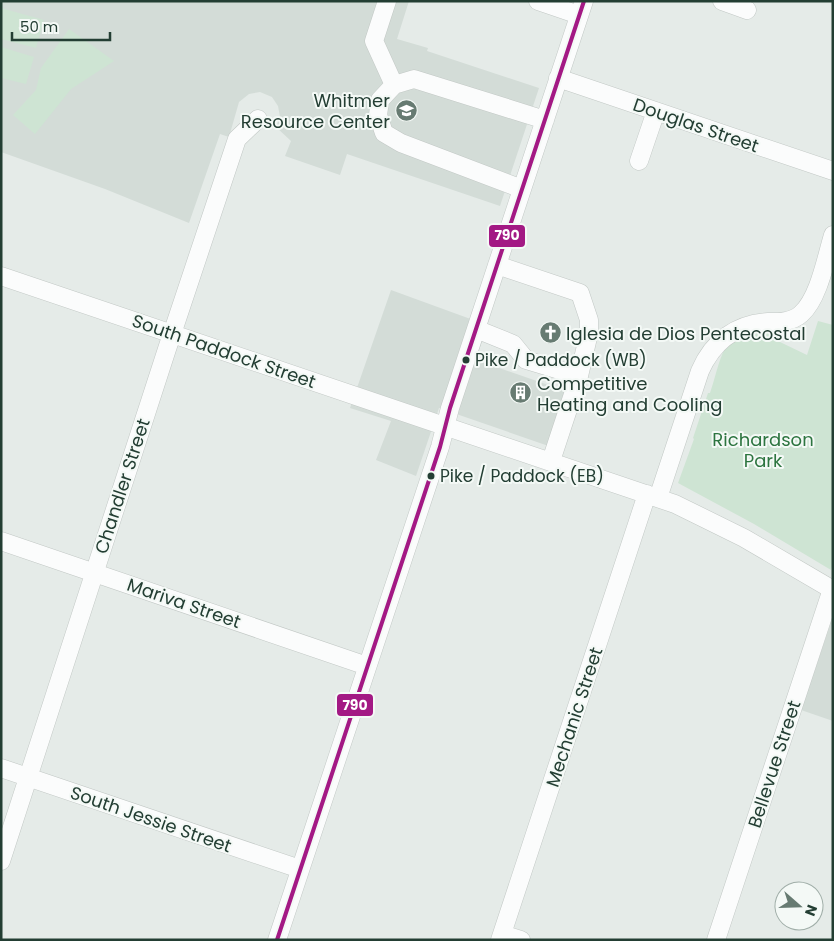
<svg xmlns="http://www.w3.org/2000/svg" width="834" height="941" viewBox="0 0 834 941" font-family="Poppins,sans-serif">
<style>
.built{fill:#d3dcd7}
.green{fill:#cee4d3}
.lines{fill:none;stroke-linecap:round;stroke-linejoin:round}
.minor-casing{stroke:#c2c8c5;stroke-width:19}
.minor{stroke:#fbfcfc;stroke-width:18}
.bus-1-casing{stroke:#f4f9f6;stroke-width:8}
.bus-1{stroke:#a31984;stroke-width:4}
.bus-dot{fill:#233e33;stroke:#f4f9f6;stroke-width:2}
.labels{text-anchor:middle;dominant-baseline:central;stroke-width:4;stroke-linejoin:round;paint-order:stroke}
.bus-label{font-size:17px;fill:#233e33;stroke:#f4f9f6;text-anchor:start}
.poi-label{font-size:18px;fill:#233e33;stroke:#f4f9f6;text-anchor:start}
.street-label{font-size:18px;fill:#233e33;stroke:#f4f9f6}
.park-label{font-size:18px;fill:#2d7540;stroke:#f4f9f6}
.line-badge{stroke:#f4f9f6;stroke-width:2}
.badge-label{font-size:14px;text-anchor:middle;font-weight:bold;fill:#fff}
</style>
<rect width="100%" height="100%" fill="#e5ebe8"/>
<path class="built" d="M1 1H409L397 39 428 48 427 51 539 88 500 206 347 154 340 175 285 156 291 141 276 127 280 117 278 106 272 97 260 92 249 94 239 102 229 137 220 134 189 223 105 189 1 152Z
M391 290 487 325 476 360 580 396 563 451 439 408 416 476 376 460 391 421 350 408Z
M833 617V721L801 710Z"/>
<path class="green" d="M1 8 44 20 36 48 1 39Z
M69 29 114 61 71 89 35 134 13 115 36 90 41 68Z
M1 47 34 57 26 84 1 78Z
M818 321 833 325V564L831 570 754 524 678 483 694 439 693 438 708 393H710C715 379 718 362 725 348 734 331 767 331 783 330L780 342 807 355Z"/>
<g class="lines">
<defs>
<path id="minor" d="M387 1 374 41 394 85
M538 1 579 15
M722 1 747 10
M558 78 833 171
M639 161 656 111
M522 189 401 143 384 133 378 115 380 100 394 85 414 79 545 120
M497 265 580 293 589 320V333L579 376 551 461
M1 276 675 504 744 538 833 590
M476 329 513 344 526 360 579 376
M658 498 700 371C713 341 736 324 768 322 780 322 792 322 801 314 819 298 826 258 833 235
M1 541 367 666
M1 768 300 869
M1 861 167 349 237 139 258 119
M502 934 521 940
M277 940 440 447 450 408 584 1
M500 940 647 494
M716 940 832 589"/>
</defs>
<use href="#minor" class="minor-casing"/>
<use href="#minor" class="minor"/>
<defs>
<path id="bus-1" d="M277 940 440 447 450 408 584 1"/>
</defs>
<use href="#bus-1" class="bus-1-casing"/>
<use href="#bus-1" class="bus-1"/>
</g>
<defs>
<symbol id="school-disc" viewBox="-11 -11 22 22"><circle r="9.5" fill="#677b72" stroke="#f4f9f6"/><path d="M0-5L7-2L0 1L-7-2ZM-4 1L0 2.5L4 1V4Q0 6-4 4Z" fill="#fff"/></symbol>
<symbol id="church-disc" viewBox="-11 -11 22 22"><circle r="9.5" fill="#677b72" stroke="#f4f9f6"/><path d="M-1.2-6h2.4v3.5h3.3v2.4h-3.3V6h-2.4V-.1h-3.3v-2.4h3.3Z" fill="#fff"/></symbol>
<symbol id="building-disc" viewBox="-11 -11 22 22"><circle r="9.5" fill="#677b72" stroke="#f4f9f6"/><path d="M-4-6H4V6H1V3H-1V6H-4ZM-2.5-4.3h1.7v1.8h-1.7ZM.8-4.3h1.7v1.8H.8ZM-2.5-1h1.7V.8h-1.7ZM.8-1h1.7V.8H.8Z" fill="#fff"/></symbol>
</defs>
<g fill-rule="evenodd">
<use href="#school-disc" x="394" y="98" width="25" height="25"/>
<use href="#church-disc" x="538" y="320" width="25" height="25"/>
<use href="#building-disc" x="508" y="380" width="25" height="25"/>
</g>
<g class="bus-dot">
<circle cx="466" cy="360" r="4.5"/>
<circle cx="431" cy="476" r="4.5"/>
</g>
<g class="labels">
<g class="bus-label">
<text x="475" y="360">Pike / Paddock (WB)</text>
<text x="440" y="476">Pike / Paddock (EB)</text>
</g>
<g class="poi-label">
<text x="390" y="100" text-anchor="end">Whitmer<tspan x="390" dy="21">Resource Center</tspan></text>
<text x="566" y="333">Iglesia de Dios Pentecostal</text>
<text x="537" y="383">Competitive<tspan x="537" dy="21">Heating and Cooling</tspan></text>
</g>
<g class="street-label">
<text transform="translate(696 125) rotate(19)">Douglas Street</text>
<text transform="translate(224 351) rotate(19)">South Paddock Street</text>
<text transform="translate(122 486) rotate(-72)">Chandler Street</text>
<text transform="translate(184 603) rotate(19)">Mariva Street</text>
<text transform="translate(574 717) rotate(-72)">Mechanic Street</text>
<text transform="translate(774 764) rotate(-72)">Bellevue Street</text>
<text transform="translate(151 819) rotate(19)">South Jessie Street</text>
</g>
<g class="park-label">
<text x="763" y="439">Richardson<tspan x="763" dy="21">Park</tspan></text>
</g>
</g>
<g class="line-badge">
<rect x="488" y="224" width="38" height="24" rx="5" fill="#a31984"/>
<rect x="336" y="693" width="38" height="24" rx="5" fill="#a31984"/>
</g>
<g class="badge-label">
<text x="507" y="240">790</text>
<text x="355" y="710">790</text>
</g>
<rect width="834" height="941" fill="none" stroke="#233e33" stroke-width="5"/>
<g transform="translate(799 906) rotate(110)"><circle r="24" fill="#f4f9f6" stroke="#a0aea8"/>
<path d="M0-4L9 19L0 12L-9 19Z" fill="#677b72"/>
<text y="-8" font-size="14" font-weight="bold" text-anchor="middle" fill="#233e33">N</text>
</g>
<path d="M12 32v8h98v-8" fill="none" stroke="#233e33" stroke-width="2.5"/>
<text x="20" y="32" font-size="15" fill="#233e33" stroke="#f4f9f6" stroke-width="4" paint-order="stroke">50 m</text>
</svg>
